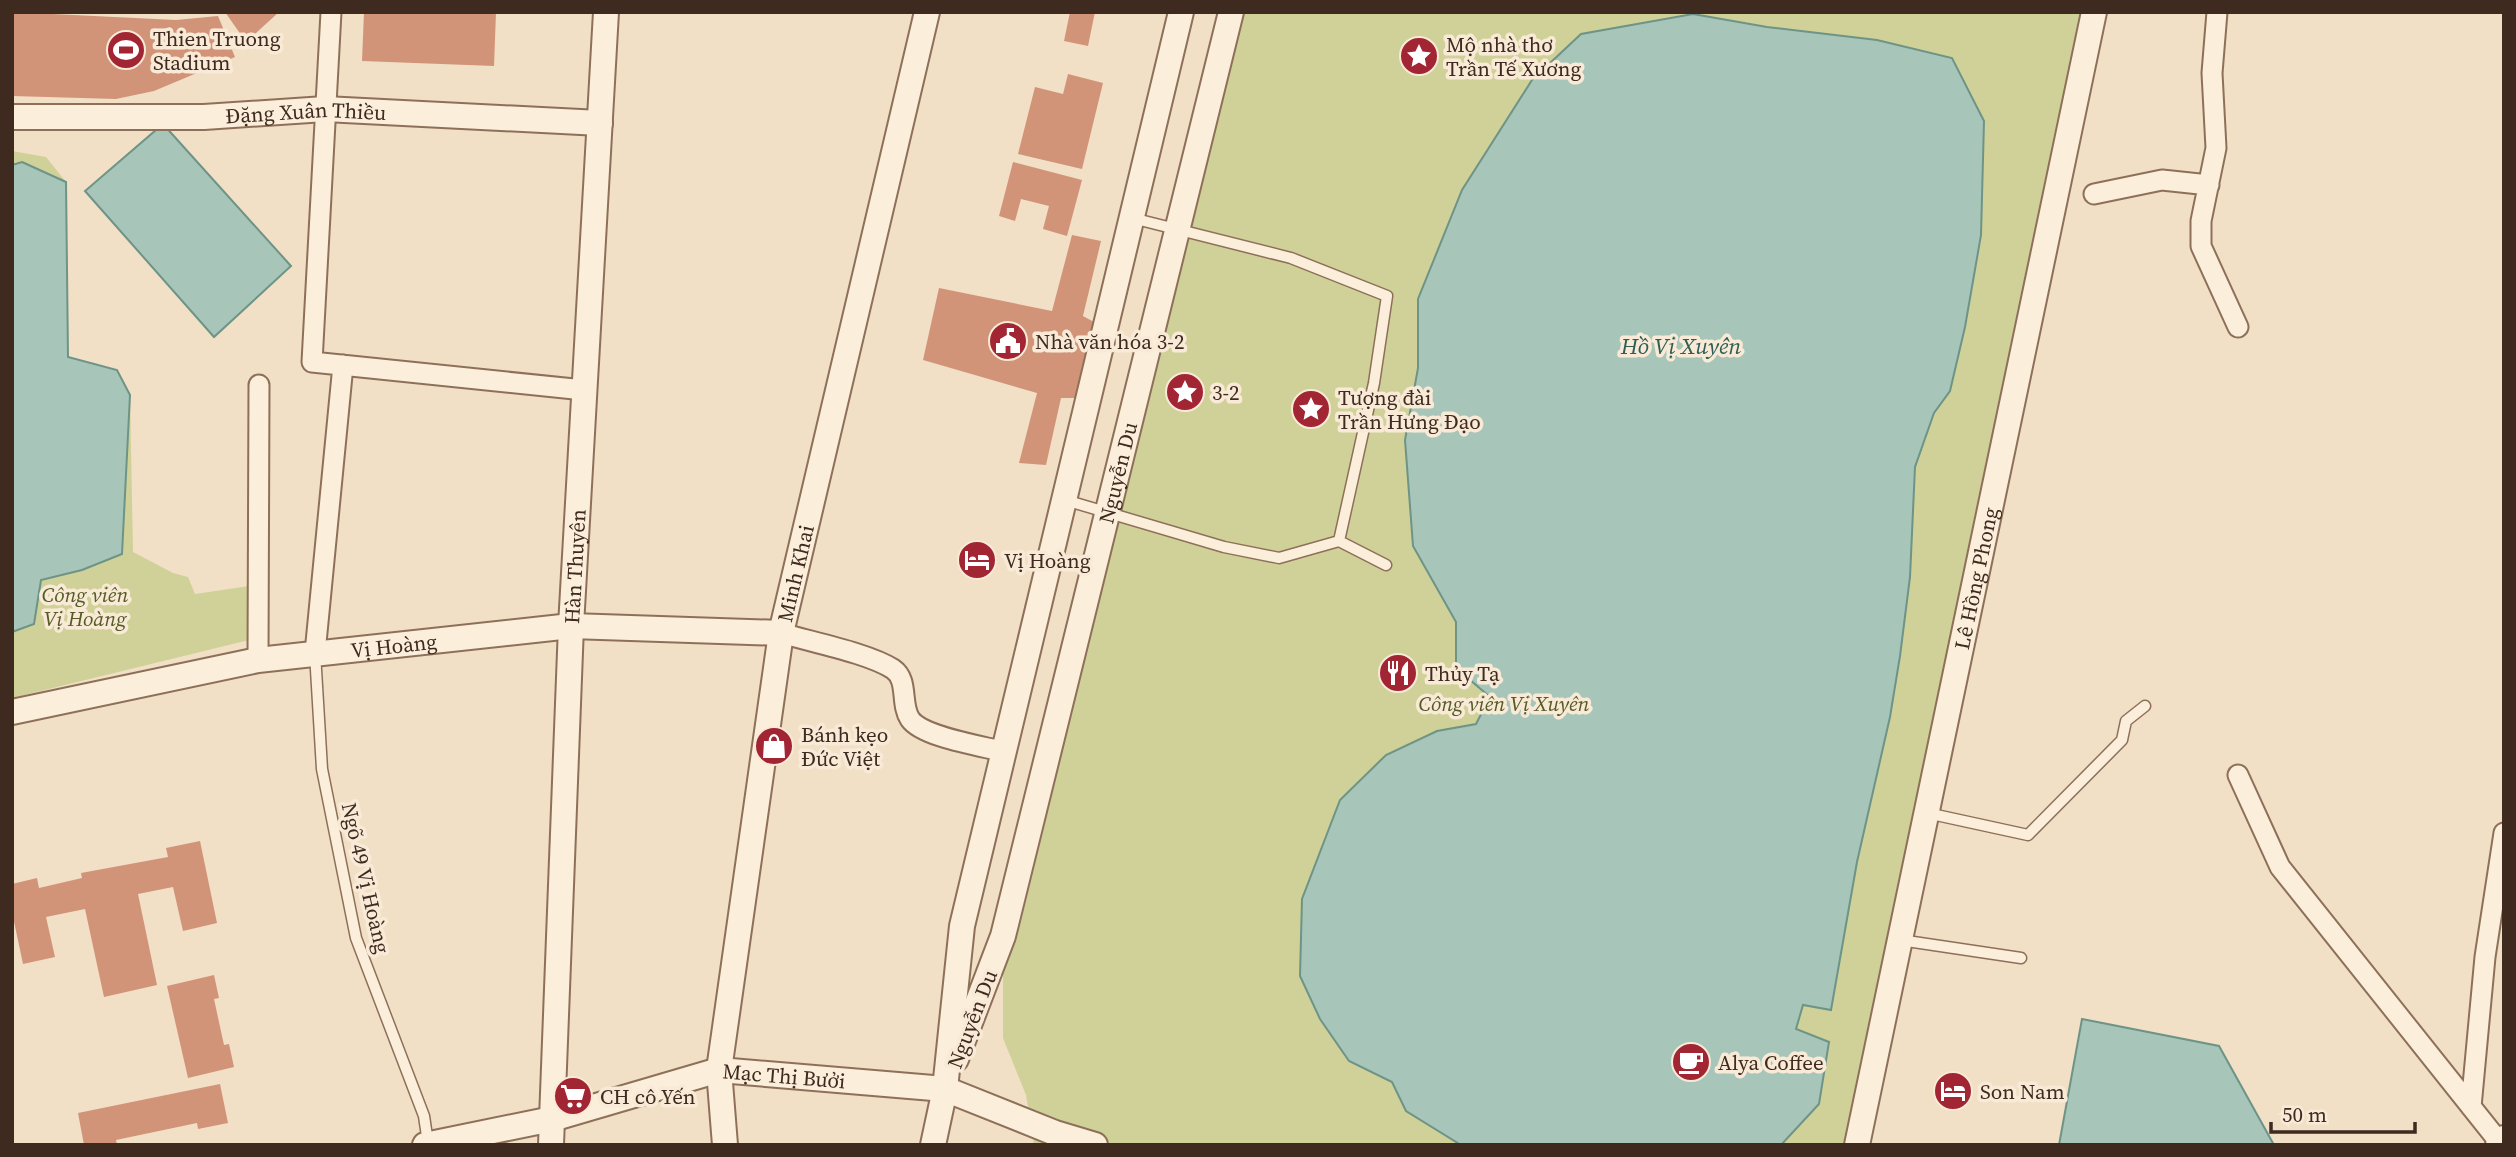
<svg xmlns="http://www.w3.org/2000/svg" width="2516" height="1157" viewBox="0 0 2516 1157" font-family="'Source Serif 4',serif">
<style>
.green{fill:#d0d198}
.water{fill:#a7c5b9;stroke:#6d9486;stroke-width:2}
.building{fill:#d29479}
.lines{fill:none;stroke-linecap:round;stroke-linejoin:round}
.service-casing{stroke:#8e705a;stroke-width:13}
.minor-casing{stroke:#8e705a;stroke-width:23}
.tertiary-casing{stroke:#8e705a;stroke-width:28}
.service{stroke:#fbeeda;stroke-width:10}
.minor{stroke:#fbeeda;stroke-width:19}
.tertiary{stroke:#fbeeda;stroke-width:24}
.labels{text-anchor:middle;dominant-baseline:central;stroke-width:7;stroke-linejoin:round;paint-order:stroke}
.poi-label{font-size:21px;fill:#3e2a1f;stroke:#f8ead6;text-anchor:start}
.street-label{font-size:21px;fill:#3e2a1f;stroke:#f8ead6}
.park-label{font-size:21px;font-style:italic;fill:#545b24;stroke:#f8ead6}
.water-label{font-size:23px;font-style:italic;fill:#2d5e56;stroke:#f8ead6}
</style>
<rect width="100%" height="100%" fill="#f1dfc6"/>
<path class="green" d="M1231 12H2093L1851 1145H1034L1026 1095 1003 1038V936Z
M12 151 46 157 66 182 68 357 117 370 130 395 133 552 173 573 188 577 195 594 256 585 249 640 12 698Z"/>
<path class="water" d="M1693 14 1767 27 1877 40 1952 58 1984 121 1981 235 1965 327 1950 391 1934 413 1915 467 1910 577 1900 656 1890 717 1857 862 1831 1010 1803 1005 1796 1029 1829 1042 1819 1104 1781 1145H1461L1406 1111 1392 1082 1349 1061 1320 1019 1300 976 1302 899 1340 800 1386 755 1437 731 1476 724 1490 697 1456 668V622L1413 546 1405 440 1418 368V299L1462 190 1532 80 1581 34Z
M163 124 291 266 214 337 85 191Z
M22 162 66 182 68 357 117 370 130 395 122 554 82 570 41 580 34 624 12 632V165Z
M2082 1019 2219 1046 2274 1145H2059Z"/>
<path class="building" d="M12 12 176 20 218 16 235 57 154 91 116 99 12 96Z
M225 12H279L246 42Z
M364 12H496L494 66 362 61Z
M1070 12H1095L1088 46 1064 41Z
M1068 74 1103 83 1082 169 1018 154 1035 87 1063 94Z
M1013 162 1082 180 1067 236 1043 229 1049 206 1021 199 1015 221 999 216Z
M1072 235 1101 241 1083 316 1094 322 1077 398H1061L1046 465 1019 463 1037 393 923 360 939 288 1052 311Z
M200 841 217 923 183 931 173 887 138 894 157 985 104 997 85 909 46 917 55 957 23 964 12 912V884L37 878 39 888 82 878 81 873 168 857 166 848Z
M214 975 219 998 214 999 224 1045 229 1044 234 1067 188 1078 167 986Z
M220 1084 228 1123 198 1129 197 1123 116 1140 117 1145H84L78 1113Z"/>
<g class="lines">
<defs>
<path id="service" d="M1065 500 1224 547 1279 558 1339 541 1374 383 1387 296 1291 258 1132 218
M1339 541 1386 565
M315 653 322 769 356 938 424 1116 428 1143
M1927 813 2028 835 2122 740 2126 721 2145 706
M1900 940 2021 958"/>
<path id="minor" d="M331 12 312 362 584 390
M2217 12 2212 73 2216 148 2201 221V246L2238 327
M2094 194 2162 180 2209 185
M781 633C811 642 868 653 893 669 909 680 900 704 910 719 922 737 982 746 1005 752
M315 653 343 365
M258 660 259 385
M2238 775 2280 867 2500 1143
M2471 1107 2485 957 2504 833"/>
<g id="tertiary">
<path id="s1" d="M12 117H204L325 109 600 123"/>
<path id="s2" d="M12 712 258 660 571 626 781 633"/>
<path id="s3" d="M956 1059 1003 936 1231 12"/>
<path id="s4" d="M425 1145 552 1119 719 1070 945 1089 1055 1133 1095 1145"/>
<path id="s5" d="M551 1145 571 626 606 12"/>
<path id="s6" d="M725 1145 719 1070 781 633 927 12"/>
<path d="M933 1145 945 1089 962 926 1181 12"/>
<path id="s7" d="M1857 1145 2094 12"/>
<path d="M2498 1145 2504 1138"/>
</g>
</defs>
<use href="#service" class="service-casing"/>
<use href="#minor" class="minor-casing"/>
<use href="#tertiary" class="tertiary-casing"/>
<use href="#service" class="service"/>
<use href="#minor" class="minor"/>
<use href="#tertiary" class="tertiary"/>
</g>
<defs>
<symbol id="stadium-disc" viewBox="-11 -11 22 22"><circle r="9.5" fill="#a22534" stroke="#f8ead6"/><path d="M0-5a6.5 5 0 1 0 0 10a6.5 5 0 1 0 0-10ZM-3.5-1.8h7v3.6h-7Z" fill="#fff"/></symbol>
<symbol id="sight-disc" viewBox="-11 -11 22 22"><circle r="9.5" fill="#a22534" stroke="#f8ead6"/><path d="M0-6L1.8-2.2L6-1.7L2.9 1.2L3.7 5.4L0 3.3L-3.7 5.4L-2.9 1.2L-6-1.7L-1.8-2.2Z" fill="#fff"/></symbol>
<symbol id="civic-disc" viewBox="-11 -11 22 22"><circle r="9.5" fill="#a22534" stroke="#f8ead6"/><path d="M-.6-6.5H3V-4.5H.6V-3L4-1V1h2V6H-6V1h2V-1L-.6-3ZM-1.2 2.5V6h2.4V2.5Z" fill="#fff"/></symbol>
<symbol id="hotel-disc" viewBox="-11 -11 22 22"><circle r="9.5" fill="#a22534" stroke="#f8ead6"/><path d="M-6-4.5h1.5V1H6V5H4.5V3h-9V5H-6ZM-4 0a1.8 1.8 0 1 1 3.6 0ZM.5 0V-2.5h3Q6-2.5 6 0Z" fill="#fff"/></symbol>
<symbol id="restaurant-disc" viewBox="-11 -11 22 22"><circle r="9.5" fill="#a22534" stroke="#f8ead6"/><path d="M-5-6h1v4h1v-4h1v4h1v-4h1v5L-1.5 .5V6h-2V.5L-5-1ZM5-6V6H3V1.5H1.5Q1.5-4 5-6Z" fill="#fff"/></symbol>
<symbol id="shop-disc" viewBox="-11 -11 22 22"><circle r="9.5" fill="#a22534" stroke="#f8ead6"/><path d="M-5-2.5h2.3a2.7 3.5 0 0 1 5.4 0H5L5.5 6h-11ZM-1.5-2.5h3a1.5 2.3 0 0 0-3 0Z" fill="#fff"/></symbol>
<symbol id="cafe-disc" viewBox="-11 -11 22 22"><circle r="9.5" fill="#a22534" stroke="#f8ead6"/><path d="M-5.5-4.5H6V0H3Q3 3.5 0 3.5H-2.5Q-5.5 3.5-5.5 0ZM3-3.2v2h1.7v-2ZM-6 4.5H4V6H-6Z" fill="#fff"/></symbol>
<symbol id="supermarket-disc" viewBox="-11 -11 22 22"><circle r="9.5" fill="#a22534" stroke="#f8ead6"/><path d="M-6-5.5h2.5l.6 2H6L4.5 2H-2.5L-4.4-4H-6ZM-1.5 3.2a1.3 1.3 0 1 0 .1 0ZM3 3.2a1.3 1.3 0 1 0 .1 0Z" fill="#fff"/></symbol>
</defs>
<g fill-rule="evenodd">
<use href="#stadium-disc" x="104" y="28" width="44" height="44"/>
<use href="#sight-disc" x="1397" y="34" width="44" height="44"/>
<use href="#civic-disc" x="986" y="319" width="44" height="44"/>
<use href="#sight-disc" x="1163" y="370" width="44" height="44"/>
<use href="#sight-disc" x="1289" y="387" width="44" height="44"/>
<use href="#hotel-disc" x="955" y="538" width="44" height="44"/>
<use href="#restaurant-disc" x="1376" y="651" width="44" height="44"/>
<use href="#shop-disc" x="752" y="724" width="44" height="44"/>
<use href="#cafe-disc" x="1669" y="1040" width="44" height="44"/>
<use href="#hotel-disc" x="1931" y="1069" width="44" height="44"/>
<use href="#supermarket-disc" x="551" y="1074" width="44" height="44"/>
</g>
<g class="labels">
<g class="poi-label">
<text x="153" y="38">Thien Truong<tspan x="153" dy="24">Stadium</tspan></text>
<text x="1446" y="44">Mộ nhà thơ<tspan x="1446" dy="24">Trần Tế Xương</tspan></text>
<text x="1035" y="341">Nhà văn hóa 3-2</text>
<text x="1212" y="392">3-2</text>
<text x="1338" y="397">Tượng đài<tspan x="1338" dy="24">Trần Hưng Đạo</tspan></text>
<text x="1004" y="560">Vị Hoàng</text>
<text x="1425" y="673">Thủy Tạ</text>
<text x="801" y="734">Bánh kẹo<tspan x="801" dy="24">Đức Việt</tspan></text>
<text x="1718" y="1062">Alya Coffee</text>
<text x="1980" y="1091">Son Nam</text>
<text x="600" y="1096">CH cô Yến</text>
</g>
<g class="street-label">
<text stroke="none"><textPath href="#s1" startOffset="294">Đặng Xuân Thiều</textPath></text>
<text stroke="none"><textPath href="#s3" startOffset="609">Nguyễn Du</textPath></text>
<text stroke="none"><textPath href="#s5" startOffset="579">Hàn Thuyên</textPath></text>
<text stroke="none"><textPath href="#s6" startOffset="578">Minh Khai</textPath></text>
<text stroke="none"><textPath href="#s7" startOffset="579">Lê Hồng Phong</textPath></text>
<text stroke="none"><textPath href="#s2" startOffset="388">Vị Hoàng</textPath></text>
<text transform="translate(366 878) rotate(77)">Ngõ 49 Vị Hoàng</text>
<text transform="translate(972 1019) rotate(-69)">Nguyễn Du</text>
<text stroke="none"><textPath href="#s4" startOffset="369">Mạc Thị Bưởi</textPath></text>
</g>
<g class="park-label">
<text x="85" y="594">Công viên<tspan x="85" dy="24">Vị Hoàng</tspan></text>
<text x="1504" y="703">Công viên Vị Xuyên</text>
</g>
<g class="water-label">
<text x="1681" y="346">Hồ Vị Xuyên</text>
</g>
</g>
<rect width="2516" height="1157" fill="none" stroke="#3e2a1f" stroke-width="28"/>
<path d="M2271 1122v10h144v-10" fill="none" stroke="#3e2a1f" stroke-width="3.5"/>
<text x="2282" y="1122" font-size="21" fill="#3e2a1f" stroke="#f8ead6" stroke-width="5" paint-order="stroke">50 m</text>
</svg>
